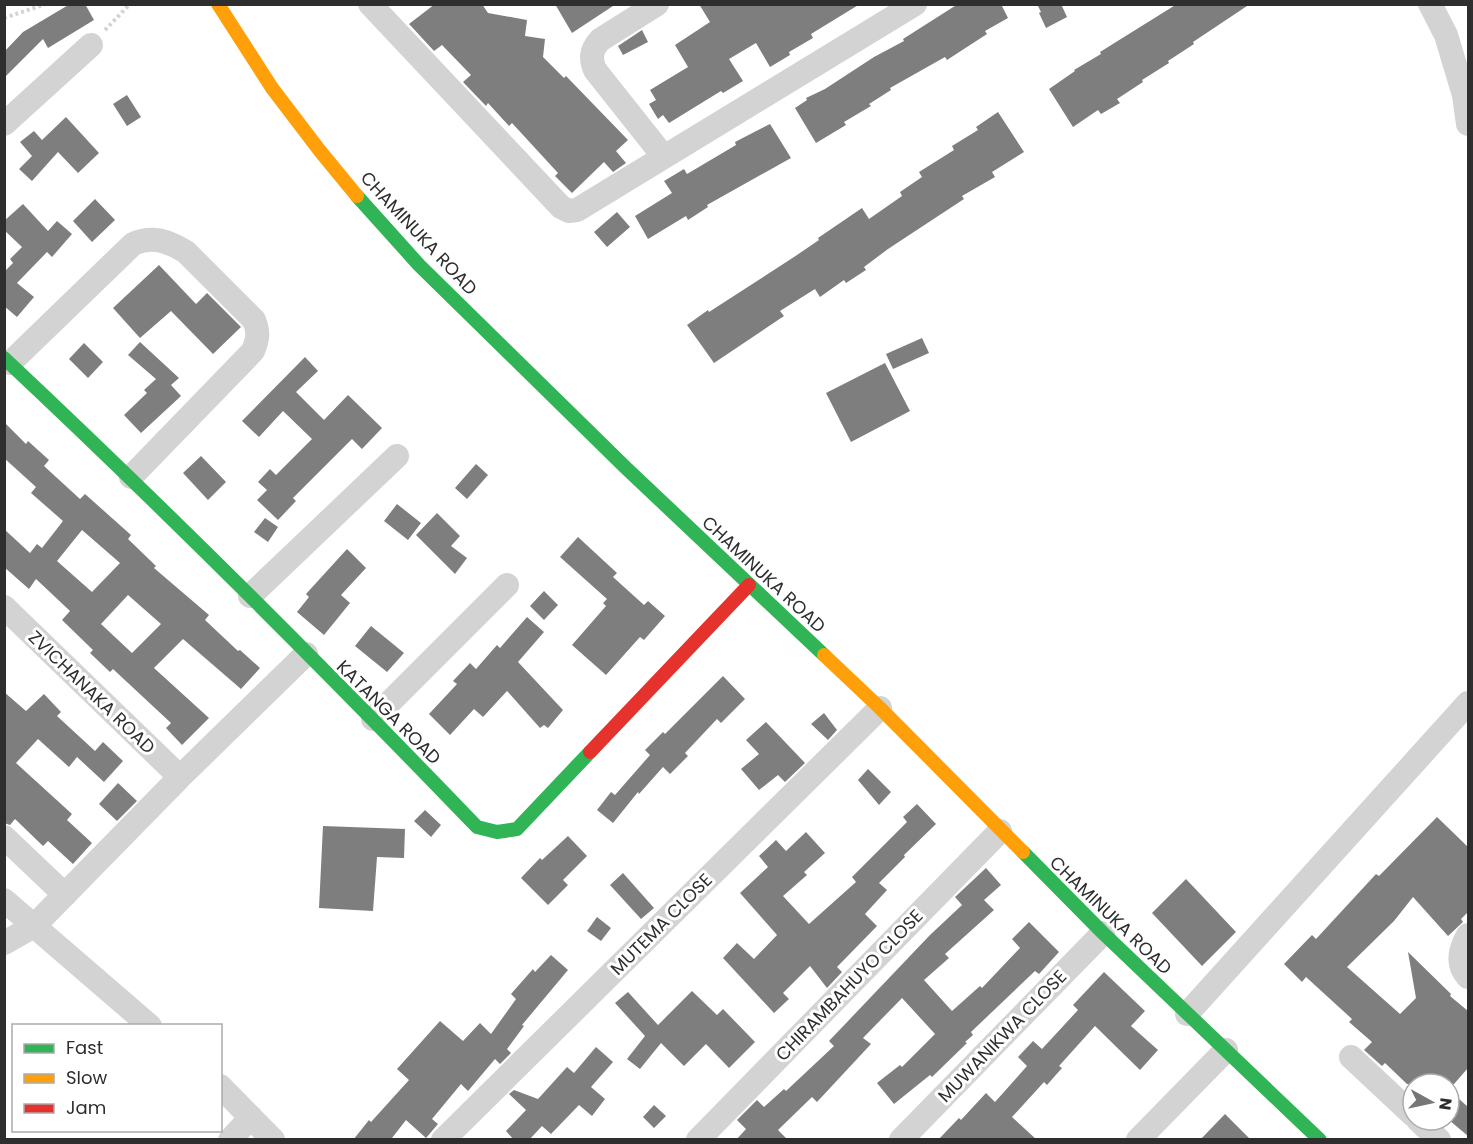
<svg xmlns="http://www.w3.org/2000/svg" width="1473" height="1144" viewBox="0 0 1473 1144" font-family="Poppins,sans-serif">
<style>
.building{fill:#7e7e7e;fill-rule:evenodd}
.lines{fill:none;stroke-linecap:round;stroke-linejoin:round}
.path{stroke:#d3d3d3;stroke-width:4;stroke-dasharray:3 3;stroke-linecap:butt}
.street{stroke:#d3d3d3;stroke-width:24}
.fast{stroke:#30b455;stroke-width:14}
.slow{stroke:#ff9f0a;stroke-width:14}
.jam{stroke:#e5322d;stroke-width:14}
.labels{text-anchor:middle;dominant-baseline:central;stroke-width:6;stroke-linejoin:round;paint-order:stroke}
.street-label{font-size:18px;fill:#2e2e2e;stroke:#fff}
</style>
<rect width="100%" height="100%" fill="#fff"/>
<path class="building" d="M70 4H85L94 20 48 48 43 39 4 78V52L23 32Z
M435 4H482L488 13 527 20 525 36 545 39 543 57 564 78 566 76 628 140 616 151 626 163 613 172 604 162 572 193 555 176 558 173 512 123 509 126 488 103 486 106 463 82 471 75 442 45 434 51 411 26 409 24Z
M555 4H616L572 33Z
M699 4H860L811 34 813 38 789 52 790 55 770 67 756 43 729 59 743 81 723 93 721 91 669 123 663 115 658 119 649 104 656 100 650 90 688 67 675 45 710 22Z
M958 4H1001L1008 18 985 31 987 34 947 60 945 57 890 88 891 90 869 104 871 106 844 122 846 125 816 143 795 108 807 100 806 98 825 89 874 57 904 41 903 39Z
M1037 4H1061L1067 17 1046 28 1039 13 1041 12Z
M1177 4H1250L1193 42 1194 44 1168 61 1169 63 1142 80 1143 82 1117 99 1120 103 1101 114 1098 110 1073 127 1049 89 1075 71 1074 70 1101 54 1100 52Z
M642 30 648 42 623 55 618 46Z
M127 95 141 117 127 126 113 104Z
M998 112 1024 152 992 172 995 177 962 196 964 199 888 249 864 267 866 270 846 283 844 280 820 297 815 289 780 311 784 316 714 363 687 325 708 310 709 312 794 257 819 240 818 238 862 208 869 219 902 196 900 192 922 177 919 172 954 150 952 146 978 130 976 127Z
M66 117 99 153 78 173 58 152 32 181 19 169 32 156 20 142 34 131 42 140Z
M770 124 791 158 707 205 708 207 688 220 686 216 648 239 635 216 672 193 664 181 684 169 687 174 736 145 735 142Z
M95 199 115 220 92 242 73 221Z
M23 204 48 231 57 221 72 234 52 257 47 252 17 283 34 297 17 317 4 306V272L13 263 10 259 22 247 4 230V221Z
M617 212 630 227 607 247 594 232Z
M159 265 196 304 207 293 241 327 213 354 171 311 140 338 113 308Z
M922 338 929 353 893 369 886 354Z
M140 342 179 378 171 385 181 396 141 433 124 415 147 393 144 390 156 379 128 355Z
M84 343 103 362 88 378 69 359Z
M305 357 318 371 296 392 324 420 348 395 382 428 362 449 352 439 293 498 296 501 278 520 257 500 267 490 258 482 270 469 276 475 312 439 283 411 259 437 242 421Z
M885 363 910 411 851 442 826 393Z
M4 422 26 444 28 441 49 460 44 466 80 499 85 494 131 535 128 539 156 566 154 568 209 615 205 620 238 651 240 650 260 668 241 689 183 639 154 668 209 718 182 745 166 728 171 723 113 669 110 672 90 653 93 650 62 620 70 611 36 579 29 589 4 567V529L30 553 37 544 42 548 63 521 31 493 36 487 4 458ZM82 530 120 563 92 592 57 561ZM128 595 161 624 132 653 101 624Z
M201 456 226 482 208 500 183 473Z
M476 464 488 475 467 499 455 488Z
M397 504 421 523 408 540 384 521Z
M437 513 460 536 451 546 467 558 455 574 416 535Z
M265 518 278 527 268 542 254 532Z
M578 537 617 573 613 577 644 605 648 601 665 616 644 640 640 637 606 675 572 645 606 606 603 603 607 599 560 557Z
M347 549 366 568 341 595 350 603 324 635 297 612 309 597 306 594Z
M544 591 558 605 544 620 530 606Z
M527 617 544 632 518 662 563 710 548 728 544 725 540 728 507 691 483 717 474 709 450 735 429 714 457 684 453 681 470 663 476 669 497 645 500 648Z
M371 626 404 653 387 672 355 646Z
M723 676 745 699 721 723 717 719 685 753 688 756 670 774 663 767 639 794 638 792 613 823 597 810 611 792 615 795 650 755 645 750 663 732 665 734Z
M4 692 26 711 44 694 61 712 57 716 95 751 103 742 123 761 104 782 77 757 69 767 38 739 16 763 72 814 67 820 92 843 73 864 48 841 43 846 15 819 10 825 4 823Z
M824 713 837 730 828 740 811 724Z
M766 722 805 763 785 782 778 775 759 790 741 769 759 754 746 740Z
M868 769 891 792 879 805 858 780Z
M118 783 137 801 117 821 99 804Z
M917 804 936 824 904 855 905 857 879 883 887 890 865 914 877 926 837 967 842 972 827 988 810 966 783 993 789 999 774 1013 723 958 737 943 754 959 777 935 740 893 768 867 759 856 776 840 786 851 806 832 825 853 804 872 807 875 783 896 809 924 856 882 852 877 907 822 903 817Z
M425 810 441 825 431 837 414 821Z
M1437 817 1468 847V912L1461 919 1463 922 1448 936 1413 897 1394 921 1347 967 1400 1014 1416 998 1408 952 1451 994 1450 996 1468 1011V1068L1454 1084H1407L1385 1063 1382 1066 1364 1050 1372 1042 1349 1022 1352 1019 1306 977 1302 982 1284 964 1312 935 1316 939 1376 874 1379 876Z
M323 826 405 829 404 858 377 857 373 911 319 908Z
M568 836 587 856 563 880 568 885 548 905 521 878 540 858 542 860Z
M986 868 1001 885 984 900 994 910 945 954 949 958 924 980 952 1011 980 986 982 988 1020 948 1012 939 1029 922 1059 952 1039 974 1035 971 971 1032 973 1035 965 1042 967 1043 932 1077 930 1075 894 1104 877 1083 900 1065 902 1067 935 1034 902 998 863 1038 871 1044 817 1102 812 1097 778 1130 788 1140H736L746 1129 737 1120 757 1100 764 1107 784 1089 786 1091 834 1046 829 1041 930 935 962 905 955 897Z
M623 873 654 908 641 919 610 885Z
M1186 879 1236 932 1202 966 1152 913Z
M597 917 611 928 601 941 587 931Z
M551 955 568 970 522 1025 524 1026 507 1049 511 1053 500 1064 495 1059 468 1091 461 1084 432 1119 438 1124 426 1138 406 1120 392 1138 394 1140H353L369 1120 371 1122 409 1080 397 1069 440 1021 463 1041 480 1023 491 1034 516 999 511 994 533 969 535 972Z
M1104 972 1145 1011 1131 1026 1158 1050 1140 1070 1095 1026 1059 1066 1062 1068 1047 1085 1044 1082 1012 1117 1037 1140H938L959 1118 961 1120 986 1093 995 1102 1027 1066 1018 1057 1033 1041 1042 1049 1078 1010 1073 1005Z
M692 991 717 1015 723 1009 755 1042 729 1068 706 1044 684 1066 661 1043 640 1069 627 1059 645 1036 615 1003 628 992 658 1025Z
M596 1047 613 1062 591 1087 605 1099 592 1116 579 1105 551 1134 542 1126 529 1140H514L506 1131 526 1110 509 1094 514 1090 538 1099 567 1067 574 1073Z
M1449 1090 1468 1107V1136L1449 1120Z
M654 1105 666 1116 654 1128 643 1117Z
M1225 1114 1251 1140H1200Z"/>
<g class="lines">
<path class="path" d="M4 18 46 4
M105 30 130 4"/>
<path class="street" d="M370 4 561 207 569 211 577 210 915 4
M657 4 600 40C591 50 590 58 595 70L664 157
M1430 4 1446 35 1464 95 1468 124
M4 124 91 45
M10 363 133 244C152 235 168 241 186 252L254 320C259 332 258 339 253 351L131 477
M250 596 397 456
M4 607 180 777
M373 719 507 585
M4 837 65 895
M4 900 150 1026
M1468 935C1460 949 1456 964 1468 977
M4 943 34 926 180 777 306 654
M1187 1014 1468 703
M1351 1057 1413 1115
M220 1086 273 1140
M1418 1120 1439 1140
M230 1140 251 1117
M443 1140 880 708
M698 1140 1000 831
M901 1140 1103 933
M1138 1140 1226 1050"/>
<path class="fast" d="M357 196 419 265 626 468 824 655
M4 358C166 510 323 667 477 827L497 832 517 829 590 752
M1023 852 1103 933 1320 1140"/>
<path class="slow" d="M218 4 272 88 320 151 357 196
M824 655 880 708 1023 852"/>
<path class="jam" d="M590 752 749 585"/>
</g>
<g class="labels">
<g class="street-label">
<text transform="translate(419 233) rotate(47)">CHAMINUKA ROAD</text>
<text transform="translate(764 574) rotate(43)">CHAMINUKA ROAD</text>
<text transform="translate(92 692) rotate(44)">ZVICHANAKA ROAD</text>
<text transform="translate(389 712) rotate(45)">KATANGA ROAD</text>
<text transform="translate(1111 915) rotate(44)">CHAMINUKA ROAD</text>
<text transform="translate(661 924) rotate(-45)">MUTEMA CLOSE</text>
<text transform="translate(849 985) rotate(-46)">CHIRAMBAHUYO CLOSE</text>
<text transform="translate(1002 1036) rotate(-46)">MUWANIKWA CLOSE</text>
</g>
</g>
<rect width="1473" height="1144" fill="none" stroke="#2e2e2e" stroke-width="12"/>
<rect x="12" y="1024" width="210" height="108" fill="#ffffff" stroke="#ababab" stroke-width="1.5"/>
<rect x="24" y="1044" width="30" height="9" fill="#30b455" stroke="#ababab" stroke-width="1.5"/>
<text x="66" y="1054" font-size="18" fill="#2e2e2e">Fast</text>
<rect x="24" y="1074" width="30" height="9" fill="#ff9f0a" stroke="#ababab" stroke-width="1.5"/>
<text x="66" y="1084" font-size="18" fill="#2e2e2e">Slow</text>
<rect x="24" y="1104" width="30" height="9" fill="#e5322d" stroke="#ababab" stroke-width="1.5"/>
<text x="66" y="1114" font-size="18" fill="#2e2e2e">Jam</text>
<g transform="translate(1431 1102) rotate(98)"><circle r="28" fill="#ffffff" stroke="#ababab" stroke-width="1.5"/>
<path d="M0-4.5L10 22L0 15L-10 22Z" fill="#777777"/>
<text y="-9" font-size="16" font-weight="bold" text-anchor="middle" fill="#2e2e2e">N</text>
</g>
</svg>
